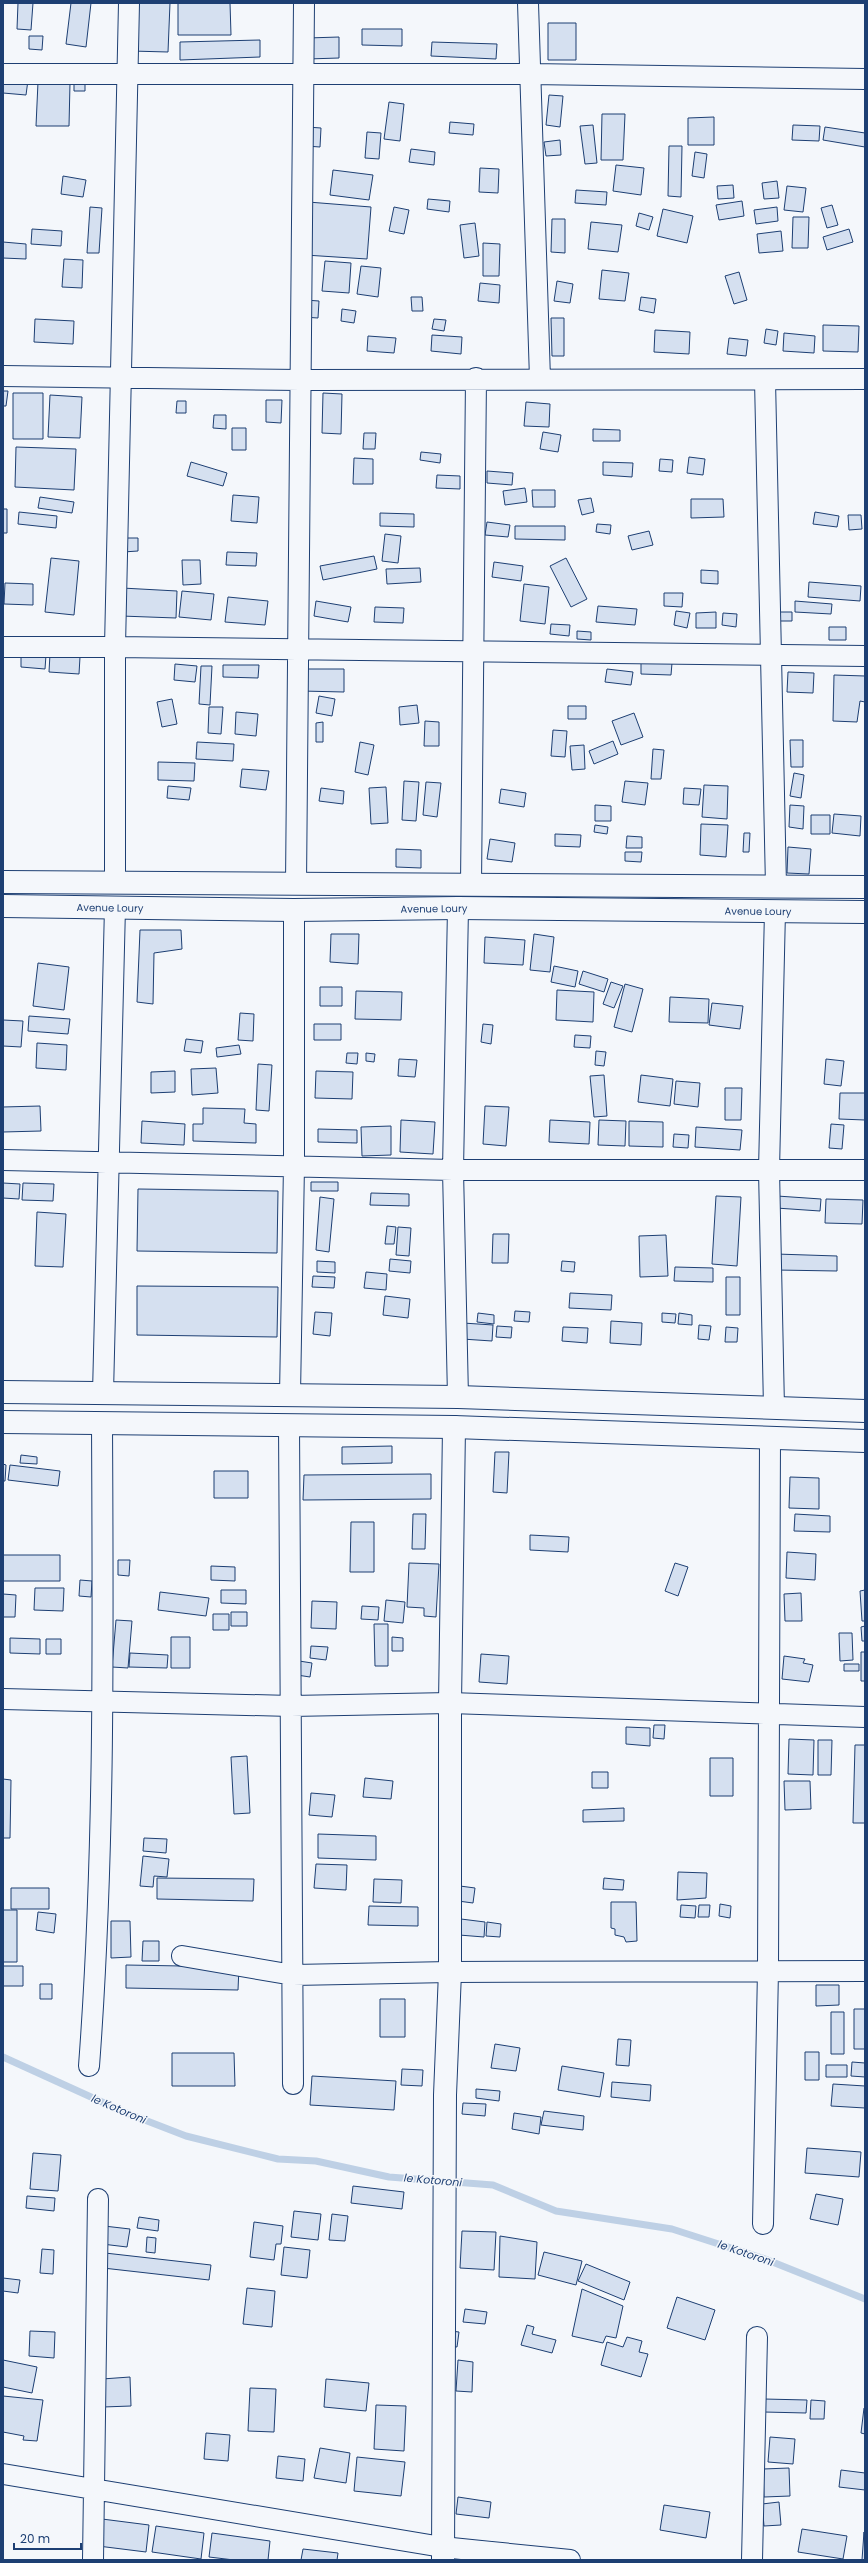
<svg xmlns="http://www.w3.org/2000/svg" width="868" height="2563" viewBox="0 0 868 2563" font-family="Poppins,sans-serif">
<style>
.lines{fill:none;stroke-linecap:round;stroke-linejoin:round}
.stream{stroke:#bed0e5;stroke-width:7}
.building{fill:#d5e0f0;stroke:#1d3f73}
.minor-casing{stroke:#1d3f73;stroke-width:22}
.tertiary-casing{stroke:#1d3f73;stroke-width:24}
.primary-casing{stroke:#1d3f73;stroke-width:24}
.trunk-casing{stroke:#1d3f73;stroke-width:24}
.minor{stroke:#f4f7fb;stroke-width:20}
.tertiary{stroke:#f4f7fb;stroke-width:22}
.primary{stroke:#f4f7fb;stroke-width:22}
.trunk{stroke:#f4f7fb;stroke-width:22}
.labels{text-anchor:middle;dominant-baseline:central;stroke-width:3;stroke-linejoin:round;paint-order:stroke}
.street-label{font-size:10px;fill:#1d3f73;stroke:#f4f7fb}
.water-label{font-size:11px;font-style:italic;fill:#1d3f73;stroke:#f4f7fb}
</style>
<rect width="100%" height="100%" fill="#f4f7fb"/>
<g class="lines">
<path class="stream" d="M3 2057 124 2112 186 2136 278 2159 316 2161 389 2177 493 2185 556 2211 672 2229 765 2259 865 2299"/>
</g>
<path class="building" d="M18 3H33L31 30 17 29Z
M71 3H91L86 47 66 44Z
M133 3H170L168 52 131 51Z
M178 3H230L231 35H178Z
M548 23H576V60H548Z
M362 29H402V46L362 45Z
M29 36H43L42 50 29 49Z
M339 37V58L307 59V38Z
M260 40V57L180 60V42Z
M432 42 497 44 496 59 431 56Z
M28 80 26 95 3 93V83Z
M38 82 70 83 69 126H36Z
M74 82H85V91H74Z
M549 95 563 96 560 127 546 125Z
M389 102 404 104 400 141 384 139Z
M602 114H625L623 160H601Z
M714 117V145H688V118Z
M450 122 474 124 473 135 449 133Z
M593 125 597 163 585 164 580 126Z
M793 125 820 126 819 141 792 140Z
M307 127 321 128 320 147 306 146Z
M825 127 865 133V147L823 140Z
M367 132 381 133 379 159 365 158Z
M560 140 561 155 546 156 544 142Z
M669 146H682L681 197 668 196Z
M411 149 435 152 434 165 409 162Z
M695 152 707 154 704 178 692 176Z
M616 165 644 168 641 195 613 191Z
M480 168 499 169 498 193 479 192Z
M333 170 373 175 369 200 330 195Z
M63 176 86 180 83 197 61 194Z
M777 181 779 198 764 199 762 183Z
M733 185 734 198 718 199 717 186Z
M787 186 806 188 803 212 784 210Z
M576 190 607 192 606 205 575 203Z
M428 199 450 201 449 212 427 209Z
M742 201 744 216 719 220 716 205Z
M308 202 371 207 367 259 305 255Z
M832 205 838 225 827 228 821 208Z
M90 207 102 208 99 253H87Z
M394 207 409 210 404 234 389 231Z
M777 207 778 221 756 224 754 210Z
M663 209 693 216 687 243 657 236Z
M639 213 653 217 649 230 636 226Z
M793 217H809L808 248H792Z
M552 219H565V253L551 252Z
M591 222 622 225 618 252 588 249Z
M475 223 479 256 464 258 460 225Z
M32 229 62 231 61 246 31 244Z
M849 229 853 242 827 250 823 237Z
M781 231 783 251 759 253 757 234Z
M3 242 26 244V259L3 258Z
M483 243 500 244 499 276H483Z
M64 259 83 260 82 288 62 287Z
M325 261 351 263 349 293 322 291Z
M361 266 381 268 378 297 357 294Z
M602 270 629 273 625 301 599 299Z
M739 272 747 300 734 304 725 276Z
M557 281 573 284 570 303 554 301Z
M480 283 500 285 499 303 478 301Z
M411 297H422L423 311H412Z
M641 297 656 299 654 313 639 310Z
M305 300 319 301 318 318 303 317Z
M342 309 356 311 354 323 341 321Z
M551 318H564V356H552Z
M35 319 74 321 73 344 34 342Z
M434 319 446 320 444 331 432 329Z
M823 325 859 326 858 352 823 351Z
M766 329 778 331 776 345 764 343Z
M655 330 690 332 689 354 654 352Z
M784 333 815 336 814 353 783 351Z
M432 335 462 337 461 354 431 351Z
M368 336 396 338 394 353 367 351Z
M729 338 748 340 746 356 727 354Z
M3 391H8L6 406H3Z
M13 393H43V439H13Z
M323 393 342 394 341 434 322 433Z
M50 395 82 397 80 438 48 437Z
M266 400H282L281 423 266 422Z
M177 401H186V413H176Z
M526 402 550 404 549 427 524 426Z
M214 415H226V429L213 428Z
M232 428H246V450H232Z
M593 429 620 430V441H593Z
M543 432 561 435 558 452 540 449Z
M364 433H376L375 449H363Z
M16 447 76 449 74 490 15 487Z
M421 452 441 454 440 463 420 460Z
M689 457 705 459 703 475 687 473Z
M354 458 373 459V484H353Z
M660 459 673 460 672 472 659 471Z
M191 462 227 473 223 486 187 476Z
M603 462 633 463 632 477 603 475Z
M487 471 513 473 512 485 487 483Z
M437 475 460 476V489L436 488Z
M525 488 527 502 505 505 503 491Z
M532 490H555V507H533Z
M233 495 259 497 257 523 231 521Z
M40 497 74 502 72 513 38 508Z
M591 498 594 512 582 515 578 500Z
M691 499H723L724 517 691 518Z
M3 509H7V533H3Z
M19 512 57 516 56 528 18 524Z
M815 512 839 516 837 527 813 524Z
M380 513 414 514V527L380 526Z
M848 515H861L862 529 849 530Z
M487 522 510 525 508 537 485 535Z
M597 524 611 525 610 534 596 532Z
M515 526H565V540L515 539Z
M649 531 653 545 632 550 628 536Z
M385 534 401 536 398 563 382 561Z
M122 538H138V551L123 552Z
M227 552 257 553 256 566 226 565Z
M374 556 377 569 323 580 320 566Z
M51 558 79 561 74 615 45 612Z
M566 558 587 599 571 607 550 566Z
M182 560H200L201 584 183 585Z
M494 562 523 566 521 581 492 577Z
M420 568 421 582 387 584 386 569Z
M701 570 718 571V584L701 583Z
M809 582 861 586 860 601 808 597Z
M5 583 33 584V605L4 604Z
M524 584 549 587 545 624 520 621Z
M122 588 177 591 176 618 121 616Z
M182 591 214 594 211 620 179 617Z
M664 593H683L682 607 664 606Z
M228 597 268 601 265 625 225 622Z
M316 601 351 607 348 622 314 616Z
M795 601 832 604 831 614 795 612Z
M598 606 637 609 635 625 596 622Z
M375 607 404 608 403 623 374 622Z
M676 611 690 613 687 628 674 625Z
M716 612V628H696V613Z
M780 612H792V621H780Z
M723 613 737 614 736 627 722 625Z
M551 624 570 625 569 636 550 634Z
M829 627H846V640H829Z
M577 631 591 632V640L577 639Z
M21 653 46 655 45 669 21 667Z
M50 654 80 657 79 674 49 672Z
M641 661 672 663 671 675 641 674Z
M175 664 197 666 195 682 174 680Z
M223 665H259L258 678 223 677Z
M201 666H212L210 705 199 704Z
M302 669H344V692L301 691Z
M607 669 633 672 631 685 605 682Z
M788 672 814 673 813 693 787 692Z
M834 675 865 676V702L860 701 857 722 833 721Z
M319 696 335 699 332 716 316 713Z
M172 699 177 724 162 727 157 702Z
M417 705 419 723 400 725 399 707Z
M568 706H586V719H568Z
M209 707H223L221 734 208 733Z
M236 712 258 714 256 736 235 734Z
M634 713 643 737 621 745 612 721Z
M425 721 439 722V746H424Z
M323 722V742H316V723Z
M553 730 567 731 565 757 551 756Z
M790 740H803V767H791Z
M613 741 618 754 594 764 589 751Z
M197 742 234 744 233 761 196 759Z
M360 742 374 745 368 775 355 772Z
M584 745 585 769 572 770 570 746Z
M653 749 664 750 661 779H651Z
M158 762 195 763 194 781 158 780Z
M242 769 269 771 266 790 240 787Z
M794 773 804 775 801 798 790 796Z
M404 781 419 782 416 821 402 820Z
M625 781 648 783 645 805 622 802Z
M426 782 441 783 437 817 423 815Z
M704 785 728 786 727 819 702 817Z
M168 786 191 788 189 800 167 798Z
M386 787 388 823 371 824 369 788Z
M321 788 344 791 343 804 319 801Z
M684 788 701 789 699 805 683 804Z
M501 789 526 793 524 807 499 803Z
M595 805 611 806V821H595Z
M790 805 804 806 803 829 789 827Z
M834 814 861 816 860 836 832 833Z
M811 815H830V834H811Z
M701 824 728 825 726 857 700 855Z
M595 825 608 827 607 834 594 832Z
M744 833H750L749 852H743Z
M555 834 581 835 580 847 555 846Z
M627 836 642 837V848H626Z
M490 839 515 843 512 862 487 859Z
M788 847 811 849 809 874 787 873Z
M396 849 421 850V868L396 867Z
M625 852H642L641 862 625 861Z
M140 930H181L182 949 154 953 153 1004 137 1002Z
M331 934H359L358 964 330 962Z
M534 934 554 937 550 972 530 970Z
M485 937 525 940 523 965 484 963Z
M38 963 69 967 64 1010 33 1006Z
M554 966 578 971 575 987 551 982Z
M583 971 608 979 604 992 579 984Z
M611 982 623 986 614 1008 603 1004Z
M625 984 643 989 632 1032 614 1027Z
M320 987H342V1006H320Z
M557 990 594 992 593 1022 556 1020Z
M356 991 402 992 401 1020 355 1019Z
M670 997 709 999 708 1023 669 1022Z
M712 1003 743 1006 740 1029 709 1025Z
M240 1013 254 1014 253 1041 238 1040Z
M29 1016 70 1019 68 1034 28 1031Z
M3 1020 23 1021 21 1047 3 1046Z
M314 1024H341V1040H314Z
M483 1024 493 1025 491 1044 481 1042Z
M575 1035 591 1036 590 1048 574 1047Z
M186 1039 203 1041 201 1053 184 1051Z
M37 1043 67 1045 66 1070 36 1068Z
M239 1045 241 1054 217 1057 216 1048Z
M596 1051 606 1052 604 1066 595 1065Z
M347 1053H358L357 1064 346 1063Z
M366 1053 375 1054 374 1062 366 1061Z
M399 1059 417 1060 415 1077 398 1076Z
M826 1059 844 1061 841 1086 824 1084Z
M258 1064 272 1065 269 1111 256 1110Z
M216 1068 218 1093 192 1095 191 1069Z
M175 1071V1092L151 1093V1072Z
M316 1071 353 1072 352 1099 315 1098Z
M604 1075 607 1116 594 1117 590 1076Z
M641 1075 673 1079 670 1106 638 1102Z
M676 1081 700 1083 698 1107 674 1104Z
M725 1088H742L741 1120H725Z
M840 1093H865V1120L839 1119Z
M40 1106 41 1131 3 1132V1107Z
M485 1106 509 1107 506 1146 483 1144Z
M203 1108 245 1109 244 1123 256 1124V1143L193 1141V1124H203Z
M401 1120 435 1122 433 1154 400 1152Z
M550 1120 590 1122 589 1144 549 1142Z
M599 1120 626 1121 625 1146 598 1145Z
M142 1121 185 1124 184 1145 141 1143Z
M629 1121 663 1122V1147L629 1146Z
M831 1124 844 1125 842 1149 829 1148Z
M391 1126V1155L362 1156 361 1127Z
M696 1127 742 1130 740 1150 695 1147Z
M318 1129 357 1130V1143L318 1142Z
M674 1134 689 1135 688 1148 673 1147Z
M311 1182H338V1191H311Z
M3 1183 20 1184 19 1199 3 1198Z
M23 1183 54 1184 53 1201 22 1200Z
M138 1189 278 1191 277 1253 137 1251Z
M371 1193 409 1194V1206L370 1205Z
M716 1196 741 1197 737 1266 712 1264Z
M777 1196 821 1199 820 1211 776 1208Z
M320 1197 334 1199 329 1252 316 1250Z
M826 1199 863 1200 862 1224 825 1223Z
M37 1212 66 1214 63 1267 35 1266Z
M387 1226 396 1227 394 1244H385Z
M398 1227 411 1228 409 1256 396 1255Z
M493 1234H509L508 1263H492Z
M666 1235 668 1276 640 1277 639 1236Z
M776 1254 837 1256V1271L776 1270Z
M390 1259 411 1261 410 1273 389 1271Z
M317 1261 335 1262V1273L317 1272Z
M562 1261 575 1262 574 1272 561 1271Z
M675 1267 713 1268V1282L674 1281Z
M366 1272 387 1274 386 1290 364 1288Z
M313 1276 335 1277 334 1288 312 1287Z
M726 1277H740V1315H726Z
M137 1286 278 1287 277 1337 137 1335Z
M570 1293 612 1295 611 1310 569 1308Z
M385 1296 410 1299 408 1318 383 1315Z
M515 1311 530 1312 529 1322 514 1321Z
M315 1312 332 1313 330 1336 313 1334Z
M478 1313 494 1315V1324L477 1322Z
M662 1313 676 1314 675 1323 662 1322Z
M679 1313 692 1315V1325L678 1324Z
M611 1321 642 1323 641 1345 610 1343Z
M463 1323 493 1325 492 1341 462 1339Z
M699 1325 711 1326 709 1340 698 1339Z
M497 1326 512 1327 511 1338 496 1337Z
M563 1327 588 1328 587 1343 562 1341Z
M726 1327 738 1328 737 1342H725Z
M392 1446V1463L342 1464V1447Z
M495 1452H509L507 1493 493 1492Z
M21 1455 37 1457V1464L20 1463Z
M3 1464 6 1465 5 1481H3Z
M10 1465 60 1471 58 1486 8 1480Z
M214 1471H248V1498H214Z
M431 1474V1499L303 1500 304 1475Z
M790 1477 819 1478V1509L789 1508Z
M413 1514H426L425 1549H412Z
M795 1514 830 1516V1532L794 1531Z
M351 1522H374V1572H350Z
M530 1535 569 1537 568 1552 530 1550Z
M787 1552 816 1554 815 1580 786 1578Z
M3 1555H60V1581H3Z
M118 1560H130L129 1576 118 1575Z
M409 1563 439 1564 436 1617 424 1616V1608L407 1607Z
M675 1563 688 1567 678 1596 665 1591Z
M211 1566 235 1567V1581L211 1580Z
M80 1580 92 1581 91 1597 79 1596Z
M35 1588H64L63 1611 34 1610Z
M221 1590H246V1604L221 1603Z
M865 1590V1621H862L860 1591Z
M160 1592 209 1598 206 1616 158 1610Z
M801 1593 802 1621H785L784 1594Z
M3 1594 16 1595 15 1617H3Z
M386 1600 405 1602 403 1623 384 1621Z
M312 1601 337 1602 336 1629 311 1628Z
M362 1606 379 1607 378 1620 361 1619Z
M231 1612H247V1626H231Z
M213 1614H229V1630H213Z
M116 1620 132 1621 128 1668 112 1667Z
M374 1624H388V1666H375Z
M865 1626V1641H862L861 1627Z
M839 1633H852L853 1660 840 1661Z
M171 1637H190V1668H171Z
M392 1637 403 1638V1651H392Z
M10 1638 40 1639V1654L10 1653Z
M46 1639H61V1654H46Z
M311 1646 328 1647 326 1660 310 1658Z
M861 1652H865V1681H861Z
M130 1653 168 1655 167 1668 129 1667Z
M481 1654 509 1656 507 1684 479 1682Z
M784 1656 805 1659 803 1663 813 1665 809 1682 782 1679Z
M299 1661 312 1663 310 1677 297 1675Z
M844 1664H859V1671H844Z
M654 1725H665L664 1739 653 1738Z
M626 1727 650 1728V1746L626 1744Z
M789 1739 814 1740 813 1775 788 1774Z
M818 1740H832L831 1775H818Z
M855 1745H865V1823H853Z
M247 1756 250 1813 234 1814 231 1757Z
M710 1758H733V1796H710Z
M592 1772H608V1788H592Z
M365 1778 393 1781 391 1799 363 1797Z
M3 1779 11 1780 10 1838H3Z
M784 1781H810L811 1809 785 1810Z
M311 1793 335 1795 332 1817 309 1815Z
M624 1808V1821L583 1822V1810Z
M318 1834 376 1836V1860L318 1858Z
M144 1838 167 1839 166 1853 143 1851Z
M143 1856 169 1859 167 1877 154 1876 153 1887 140 1886Z
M316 1864 347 1865 346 1890 314 1888Z
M678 1872 707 1873 706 1898 677 1900Z
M157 1878 254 1879 253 1901 157 1899Z
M604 1878 624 1880 623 1890 603 1889Z
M374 1879 402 1880 401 1903 373 1902Z
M460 1886 475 1888 473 1903 458 1901Z
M11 1888H49V1909H11Z
M611 1902H636L637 1941 626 1942 624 1937 615 1935V1929L611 1928Z
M720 1904 731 1906 730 1918 719 1916Z
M681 1905 696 1906 695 1918 680 1917Z
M699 1905H710L709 1917H698Z
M369 1906 418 1907V1926L368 1925Z
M3 1910H17V1962H3Z
M38 1912 56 1914 54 1933 36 1930Z
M461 1919 485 1922 484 1937 459 1935Z
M111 1921H130L131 1957 111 1958Z
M487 1922 501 1924 500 1937 486 1936Z
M143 1941H159V1961H142Z
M126 1965 239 1967 238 1990 126 1988Z
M3 1966H23V1986H3Z
M40 1984H52V1999H40Z
M816 1985H839V2005L816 2006Z
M380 1999H405V2037H380Z
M854 2009H865V2049H854Z
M831 2012H844V2054H831Z
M618 2039 631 2040 629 2066 616 2065Z
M495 2044 520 2048 516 2071 491 2068Z
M805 2052H819V2080H805Z
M172 2053H234L235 2086H172Z
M852 2062 865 2063V2077L851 2076Z
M826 2065H847V2077H826Z
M562 2066 604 2073 600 2097 558 2090Z
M402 2069 423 2070 422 2086 401 2085Z
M312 2076 396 2081 394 2110 310 2105Z
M612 2082 651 2085 650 2101 611 2097Z
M833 2084 865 2086V2108L831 2106Z
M476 2089 500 2091 499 2101 476 2098Z
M463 2103 486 2104 485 2116 462 2114Z
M544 2111 584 2116 583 2130 541 2125Z
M514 2113 541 2117 539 2134 512 2129Z
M807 2148 861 2152 859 2177 805 2173Z
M33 2153 61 2155 58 2191 30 2189Z
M353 2186 404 2192 402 2209 351 2203Z
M816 2194 843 2199 838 2225 810 2219Z
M27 2196 55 2198 54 2211 26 2208Z
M294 2211 321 2214 318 2240 291 2237Z
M332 2214 348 2216 345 2241 329 2240Z
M139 2217 159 2220 158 2231 137 2228Z
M254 2222 283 2226 281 2244H276L274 2260 250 2257Z
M104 2226 130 2229 127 2247 102 2244Z
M462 2231 496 2232 494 2270 460 2268Z
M500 2236 537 2242 535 2279 499 2277Z
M147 2237 156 2238 155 2253 146 2252Z
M284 2247 310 2250 307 2278 281 2275Z
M42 2249 54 2250 53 2274 40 2273Z
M544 2252 582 2261 576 2285 538 2275Z
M105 2253 211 2265 209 2280 103 2268Z
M586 2264 630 2282 624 2300 578 2281Z
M3 2278 20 2280 18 2293 3 2291Z
M247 2288 275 2291 272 2327 243 2324Z
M582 2289 623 2306 616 2338 606 2336 603 2343 572 2336Z
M677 2297 715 2310 705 2340 667 2328Z
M465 2309 487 2312 485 2324 463 2322Z
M527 2325 534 2327 532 2334 556 2340 552 2353 521 2345Z
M30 2331 55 2332 54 2358 29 2356Z
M451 2331 459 2332 457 2347 449 2346Z
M627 2337 642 2341 639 2352 648 2354 641 2377 601 2365 607 2342 623 2347Z
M3 2360 37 2367 32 2393 3 2387Z
M458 2360 473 2362 472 2392 456 2391Z
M130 2377 131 2406 103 2407 102 2379Z
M326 2379 369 2383 366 2411 324 2407Z
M250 2388 276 2389 274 2432 248 2431Z
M3 2396 43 2400 37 2441 23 2440 24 2436 3 2432Z
M764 2399 807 2400 806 2413 764 2412Z
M811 2400 825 2401 824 2419H810Z
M376 2405 406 2406 404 2451 374 2449Z
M864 2408 865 2409V2434L861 2433Z
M206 2433 230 2435 228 2461 204 2459Z
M770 2437 795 2439 793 2464 768 2462Z
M320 2448 350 2453 346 2483 314 2478Z
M278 2456 305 2459 303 2481 276 2478Z
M357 2457 405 2462 401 2496 354 2491Z
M789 2468 790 2496 764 2497 763 2469Z
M841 2470 865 2473V2490L839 2487Z
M458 2497 491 2502 489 2518 456 2514Z
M779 2502 781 2525 764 2526 762 2504Z
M664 2505 710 2512 706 2538 660 2530Z
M102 2519 149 2525 146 2552 98 2546Z
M156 2526 204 2533 201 2559 152 2552Z
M802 2529 847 2536 843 2559 798 2552Z
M864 2532 865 2560H862Z
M212 2533 270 2541 268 2560H234L209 2557Z
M303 2549 338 2553 337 2560H301Z"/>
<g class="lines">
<defs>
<path id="minor" d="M528 3 540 379
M3 74H531L865 79
M3 376 300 380 865 379
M765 380 776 886
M3 647H115L865 656
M115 883V647L129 3
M296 884 304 3
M471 885 476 378
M3 1160 453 1170H865
M103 1393 115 907
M290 1395 294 1165V910
M458 1397 453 1170 458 908
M774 1408 769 1170 775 911
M289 1425 293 2084
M3 1699 291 1706 450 1703 865 1717
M182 1956 293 1975 450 1972 865 1971
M89 2066C105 1852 103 1637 102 1423
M763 2224 768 1970 770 1439
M3 2474 442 2547 570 2560
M93 2560 98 2199
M752 2560 757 2337"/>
<path id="tertiary" d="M443 2560 445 2095 450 1972V1703L454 1427"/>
<g id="primary">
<path d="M3 882 865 887"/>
<path id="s1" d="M3 906 294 910 458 908 865 912"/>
</g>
<path id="trunk" d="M3 1392 458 1397 865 1411
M3 1422 454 1427 865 1441"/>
</defs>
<use href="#minor" class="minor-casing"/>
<use href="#tertiary" class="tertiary-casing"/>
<use href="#primary" class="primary-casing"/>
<use href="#trunk" class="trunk-casing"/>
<use href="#minor" class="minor"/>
<use href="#tertiary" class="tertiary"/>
<use href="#primary" class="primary"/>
<use href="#trunk" class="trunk"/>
</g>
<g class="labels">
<g class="street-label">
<text stroke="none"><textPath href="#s1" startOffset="107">Avenue Loury</textPath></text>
<text stroke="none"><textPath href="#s1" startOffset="431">Avenue Loury</textPath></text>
<text stroke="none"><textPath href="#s1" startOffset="755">Avenue Loury</textPath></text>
</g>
<g class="water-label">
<text transform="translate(119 2109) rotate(23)">le Kotoroni</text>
<text transform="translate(433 2180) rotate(5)">le Kotoroni</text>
<text transform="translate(746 2253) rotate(19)">le Kotoroni</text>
</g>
</g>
<rect width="868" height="2563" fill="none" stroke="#1d3f73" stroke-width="8"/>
<path d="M14 2543v6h67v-6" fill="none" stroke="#1d3f73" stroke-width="2"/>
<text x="20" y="2543" font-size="12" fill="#1d3f73" stroke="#f4f7fb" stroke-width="3" paint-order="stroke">20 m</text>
</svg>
